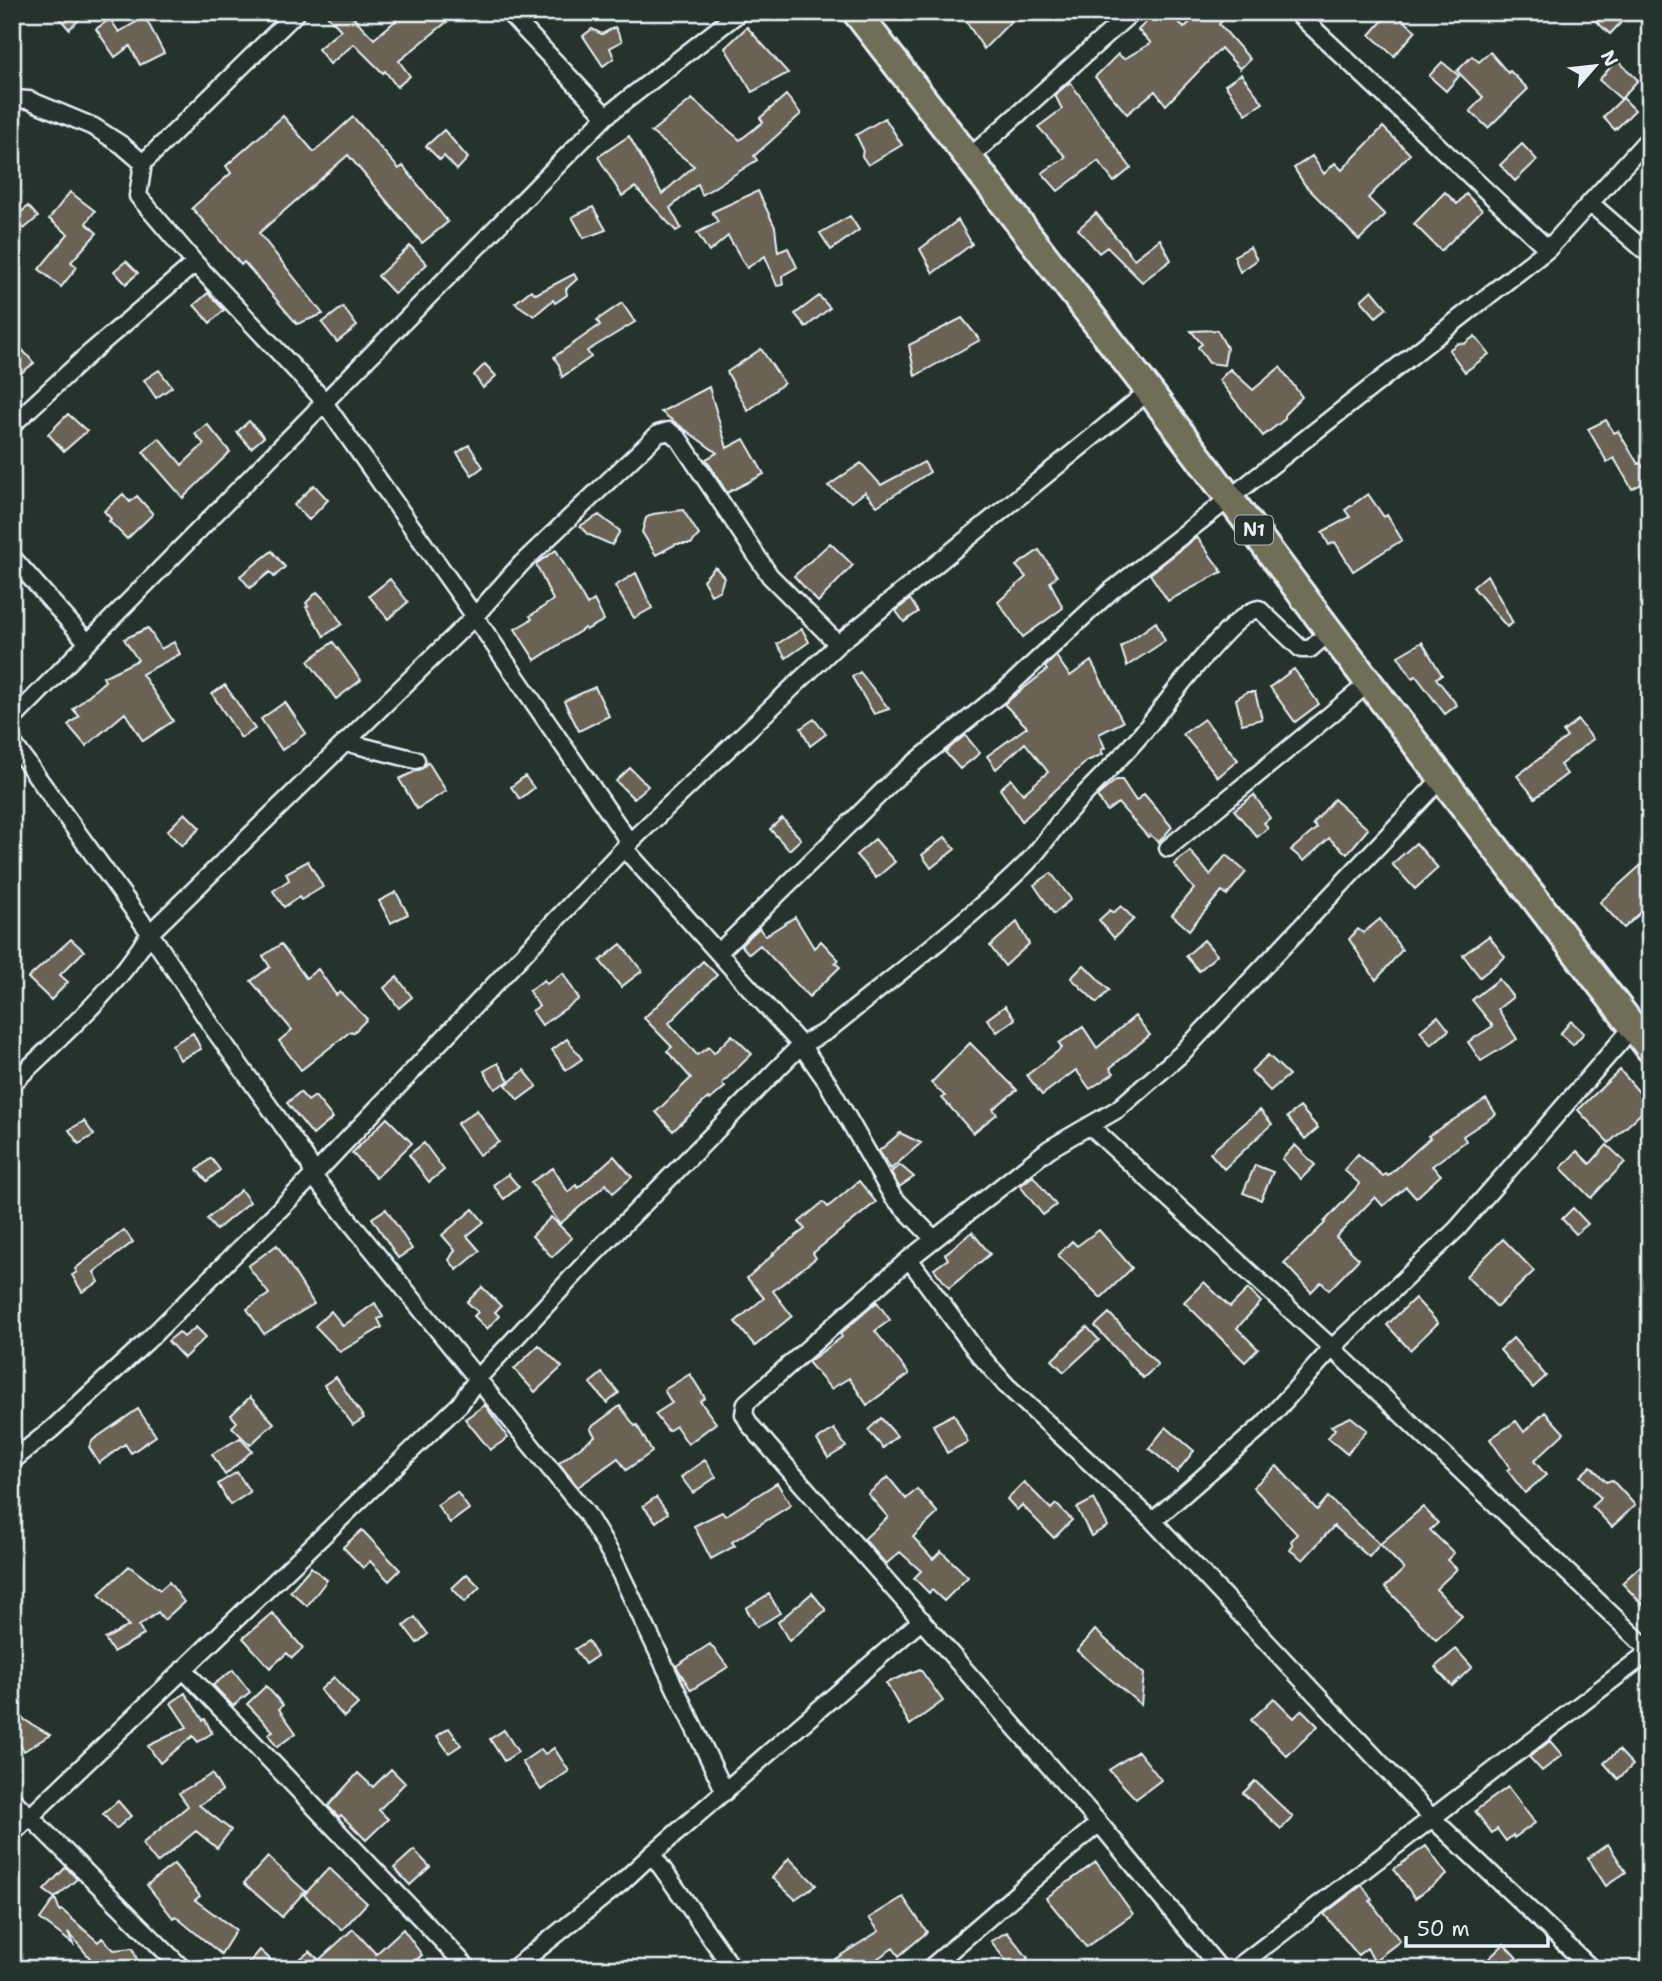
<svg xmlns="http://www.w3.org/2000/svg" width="1662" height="1981" viewBox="0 0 1662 1981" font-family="'Shantell Sans',sans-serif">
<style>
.building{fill:#6b6354;stroke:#e8f1f8;stroke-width:2}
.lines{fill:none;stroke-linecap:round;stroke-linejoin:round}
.minor-casing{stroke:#e8f1f8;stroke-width:21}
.trunk-casing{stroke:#e8f1f8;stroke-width:32}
.minor{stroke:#26332d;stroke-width:16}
.trunk{stroke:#716e59;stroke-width:26}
.labels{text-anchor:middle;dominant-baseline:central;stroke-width:6;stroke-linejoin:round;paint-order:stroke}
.shield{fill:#26332d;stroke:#aeb8bb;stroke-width:2}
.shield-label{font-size:18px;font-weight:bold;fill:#e8f1f8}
</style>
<rect width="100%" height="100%" fill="#26332d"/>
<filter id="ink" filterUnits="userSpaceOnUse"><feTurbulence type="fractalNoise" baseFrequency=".0143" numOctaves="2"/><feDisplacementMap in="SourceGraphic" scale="14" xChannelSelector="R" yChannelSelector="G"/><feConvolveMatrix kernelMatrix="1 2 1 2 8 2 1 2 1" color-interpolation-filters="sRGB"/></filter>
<g filter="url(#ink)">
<path class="building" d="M54 12H88L69 29Z
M324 12H348L374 39 406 12H459L399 61 410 76 397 87 385 71 383 73 354 44 330 64 318 49 341 30Z
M960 12H1020L984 49Z
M1157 12H1170L1184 28 1200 12H1231L1219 24 1250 59 1240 69 1221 48 1166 105 1155 91 1127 114 1095 77 1118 54 1124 59 1151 43 1138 30Z
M1390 12H1394L1416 31 1394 56 1370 35Z
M1586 12H1631L1610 34Z
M145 17 164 53 140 65 130 46 115 57 96 29 110 19 119 32Z
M615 27 622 41 610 48 614 58 603 66 583 36 592 29 602 34Z
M747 27 788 73 752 92 725 48Z
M1490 52 1508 73 1510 71 1528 89 1488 128 1470 111 1483 97 1457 71 1472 56 1479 62Z
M1617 60 1638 80 1621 99 1599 80Z
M1442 62 1459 76 1446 91 1429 76Z
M1241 74 1263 103 1246 114 1225 85Z
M1070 82 1131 168 1114 182 1098 161 1058 191 1042 173 1066 157 1038 127 1062 109 1055 95Z
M786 95 801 114 754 156 757 160 702 195 698 184 670 208 681 228 676 231 635 187 622 196 598 157 629 136 662 194 694 166 651 132 692 99 740 140 763 122 760 118Z
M1623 98 1635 110 1615 130 1603 117Z
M283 116 314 152 353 117 399 169 403 166 448 222 422 243 348 155 259 233 323 314 297 324 244 262 241 265 192 208 231 173 226 166Z
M885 118 902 145 868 165 862 156 863 149 856 135Z
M1383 127 1410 154 1368 198 1385 215 1359 240 1305 185 1294 168 1312 156 1324 174 1335 163 1342 170Z
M444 130 468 158 457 170 444 156 440 160 426 146Z
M1522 144 1537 160 1515 181 1500 165Z
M758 191 775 227 778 252 788 248 797 267 782 276 783 285 777 286 765 256 747 268 728 236 709 252 697 233 718 222 712 212Z
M70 192 95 211 86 223 97 233 71 262 77 267 61 287 39 269 68 234 49 219Z
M1445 192 1457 204 1466 194 1482 210 1441 251 1414 224Z
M28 206 38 217 24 229 14 219Z
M593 207 606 230 584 238 572 217Z
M1096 213 1134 259 1160 239 1171 260 1142 282 1107 247 1099 253 1078 229Z
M850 216 859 230 831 250 820 233Z
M958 220 972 244 933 273 920 249Z
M410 246 427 264 395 294 378 276Z
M1250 247 1257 260 1240 272 1234 256Z
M126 261 138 273 126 284 114 271Z
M574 274 577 279 566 289 567 295 555 303 553 300 534 316 515 303 531 290 536 294Z
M1372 290 1387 308 1376 317 1361 300Z
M208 293 224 310 210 323 194 305Z
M819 296 830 308 806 327 795 314Z
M622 303 635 322 587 351 591 357 562 377 559 365 554 357 600 325 597 320Z
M343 307 357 326 337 342 322 323Z
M962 318 980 340 915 376 909 345Z
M1217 330 1227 348 1224 365 1209 363 1198 347 1202 344 1191 331Z
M1475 336 1489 354 1465 372 1449 350 1458 343 1464 344Z
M12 338 34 363 12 380Z
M761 349 784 383 748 411 727 372Z
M485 364 496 376 483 388 474 375Z
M1280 367 1302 397 1285 414V419L1263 436 1219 380 1230 369 1253 390Z
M159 370 172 387 156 398 144 380Z
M709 387 727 448 744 439 764 474 727 493 706 459 717 453 661 412Z
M68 414 87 431 64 451 48 434Z
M1606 420 1614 433 1618 431 1638 464 1640 463 1650 476V479L1632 489 1614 458 1607 462 1588 429Z
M249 421 264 437 251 448 237 432Z
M207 424 230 452 183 498 143 452 159 438 182 465 204 444 195 434Z
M469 445 483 467 472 475 457 453Z
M924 462 930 472 877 506 865 492 852 502 828 486 861 463 881 485Z
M314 485 328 500 309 520 294 505Z
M123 494 130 502 137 496 153 514 127 539 109 521 111 519 104 511Z
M1368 494 1384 517 1387 515 1402 540 1353 571 1335 542 1329 545 1322 532 1350 517 1345 510Z
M683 510 699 535 691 544H676L656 555 642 532 646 518 653 514Z
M599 515 620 531 612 545 587 534 580 526Z
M1197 537 1222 572 1168 601 1150 574Z
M830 543 853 565 818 602 794 576Z
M556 550 587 605 594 600 604 620 586 630 585 628 535 660 515 629 532 619 530 616 553 600 536 564Z
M1039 550 1057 576 1050 582 1063 608 1023 637 998 602 1026 577 1016 566Z
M272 551 285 567 274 577 270 572 250 588 240 576Z
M715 567 724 577 720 590 711 595 703 580Z
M636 573 652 608 634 618 615 586Z
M1487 575 1513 623 1507 627 1473 587Z
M390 579 408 602 388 619 369 596Z
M317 592 329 604 342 624 324 636 306 607 308 606 306 603Z
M910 599 918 612 904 622 896 611Z
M1156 622 1165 641 1127 666 1121 647Z
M148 628 161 649 174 642 180 654 142 674 173 721 143 741 125 713 86 746 68 725 79 716 73 709 105 681 103 677 138 660 124 639Z
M802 629 809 642 786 658 777 644Z
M333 642 361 680 336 699 308 661Z
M1422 642 1442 675 1436 678 1457 705 1445 714 1416 676 1412 678 1398 656Z
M1056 656 1070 676 1091 661 1123 722 1099 734 1105 748 1101 750 1103 754 1087 761 1022 821 1000 789 1011 779 1023 794 1048 772 1025 743 996 769 987 756 1027 727 1004 704 1047 670 1045 667Z
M1294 669 1319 704 1295 722 1270 687Z
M860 672 889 709 874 714 852 677Z
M225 685 255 729 241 738 212 694Z
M595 687 609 716 579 731 564 701Z
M1247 692H1255L1262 719 1242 724 1236 699Z
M285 702 306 733 282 750 261 719Z
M814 719 826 734 810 746 801 728Z
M1204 719 1238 760 1218 777 1183 734Z
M1578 720 1593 739 1560 765 1567 774 1535 798 1517 776 1567 737 1563 732Z
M965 735 980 753 960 769 945 752Z
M428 762 446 791 417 809 399 779 423 768Z
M630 768 648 786 634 799 616 781Z
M525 776 534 788 520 799 511 787Z
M1116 780H1122L1136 801 1144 794 1172 827 1159 842 1150 835 1148 837 1118 803 1107 811 1097 796Z
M1254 795 1270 818 1264 823 1268 828 1257 837 1234 810Z
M1334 799 1368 829 1347 854 1329 838 1304 861 1291 850 1317 828 1313 824Z
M185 813 200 828 182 846 167 831Z
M782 818 801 839 789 850 770 829Z
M945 837 955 849 931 868 922 855Z
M875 839 895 862 876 878 856 855Z
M1416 843 1438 868 1415 889 1392 864Z
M1190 851 1210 875 1226 855 1246 872 1227 895 1222 891 1189 930 1172 915 1194 889 1174 864Z
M1650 857V904L1624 928 1600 902Z
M308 861 323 887 301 900 299 897 284 907 273 891 289 880 286 873Z
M1051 873 1071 899 1054 914 1034 885Z
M396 892 408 914 391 923 379 901Z
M1121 906 1134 919 1114 938 1099 920 1110 910 1113 913Z
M795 917 814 948 821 941 839 960 835 963 840 967 809 997 760 945 749 954 741 945 759 928 765 936Z
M1380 919 1402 950 1376 980 1349 939 1358 929 1363 933Z
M1017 922 1029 944 1005 966 990 946Z
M1489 936 1505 957 1480 977 1463 955Z
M71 939 84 951 60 975 68 982 51 1000 28 978Z
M1204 940 1217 955 1199 971 1186 956Z
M281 944 306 978 318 969 336 995 340 992 367 1019 353 1033 351 1031 301 1070 279 1041 292 1030 251 981 270 967 263 956Z
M621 944 642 971 621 987 600 961Z
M703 961 717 975 669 1023 697 1055 709 1047 714 1053 732 1035 752 1054 722 1083 725 1087 710 1100 708 1098 673 1131 656 1112 691 1078 667 1051 672 1047 644 1018Z
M1084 965 1109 990 1097 1003 1071 978Z
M563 973 579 999 542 1025 532 1011 539 1006 529 991 544 980 547 984Z
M397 977 412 997 399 1008 384 988Z
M1499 979 1513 997 1498 1009 1517 1039 1481 1061 1468 1042 1493 1026 1472 1000Z
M1005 1006 1015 1019 997 1032 987 1019Z
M1135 1016 1150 1035 1110 1068 1114 1073 1090 1089 1076 1070 1042 1095 1027 1075 1062 1048 1059 1043 1083 1027 1097 1048Z
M1438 1016 1449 1030 1431 1045 1420 1031Z
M1571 1021 1584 1033 1573 1045 1560 1034Z
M193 1033 201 1049 180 1060 172 1045Z
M567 1039 582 1059 566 1070 552 1050Z
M970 1043 1017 1090 993 1109 997 1114 973 1133 942 1098 945 1096 931 1083Z
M1268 1055 1289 1075 1270 1091 1251 1071Z
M498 1063 509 1081 495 1089 484 1071Z
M524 1070 537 1086 518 1100 506 1085Z
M1620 1070 1650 1105 1609 1143 1578 1110Z
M300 1092 308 1101 315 1096 333 1118 313 1135 287 1103Z
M1486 1099 1496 1114 1463 1136 1466 1141 1432 1166 1441 1175 1416 1198 1406 1187 1383 1206 1375 1197 1336 1237 1359 1259 1329 1290 1321 1282 1311 1292 1284 1263 1325 1223 1324 1222 1360 1184 1344 1170 1358 1154 1383 1176 1386 1174 1388 1176 1430 1138 1428 1136Z
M1300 1107 1318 1128 1305 1139 1287 1117Z
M477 1110 499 1142 479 1155 457 1124Z
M1260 1110 1272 1124 1224 1169 1210 1153Z
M387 1118 412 1143 376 1178 352 1153Z
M84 1121 94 1135 79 1144 69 1130Z
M900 1133 921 1143 891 1169 879 1151Z
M424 1143 444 1170 429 1182 409 1155Z
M1295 1145 1315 1165 1301 1179 1282 1159Z
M1607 1145 1625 1162 1591 1198 1561 1168 1577 1151 1590 1164Z
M614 1156 632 1177 613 1193 606 1184 560 1224 531 1182 553 1168 568 1192 576 1185 578 1188Z
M211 1158 220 1170 207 1181 197 1170Z
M900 1165 914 1177 899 1187 891 1172Z
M1255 1165 1273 1172 1261 1200 1243 1193Z
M508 1174 519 1187 504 1199 493 1185Z
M1033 1176 1056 1205 1043 1215 1020 1186Z
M859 1181 876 1202 813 1253 816 1258 773 1291 792 1316 755 1346 735 1322 764 1298 747 1278 774 1254 773 1253 805 1229 799 1222 823 1202 828 1207Z
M241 1190 250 1202 216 1230 207 1219Z
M1573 1208 1588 1224 1576 1234 1562 1219Z
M386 1209 412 1249 398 1258 372 1218Z
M473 1209 484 1222 467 1236 480 1251 457 1270 449 1260 455 1250 442 1235Z
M551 1217 572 1238 552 1257 532 1236Z
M124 1230 133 1242 94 1272 99 1282 82 1292 72 1275 77 1272 75 1269Z
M1099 1230 1132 1268 1101 1298 1058 1255 1072 1241 1077 1246Z
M972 1232 990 1254 949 1288 934 1269 948 1259 945 1254Z
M1503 1239 1534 1271 1497 1307 1466 1276Z
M277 1245 314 1304 264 1334 247 1309 269 1294 248 1266Z
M1204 1282 1230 1307 1248 1289 1261 1302 1237 1328 1258 1349 1245 1362 1184 1302Z
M482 1287 501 1306 495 1312 499 1316 487 1329 474 1316 478 1312 467 1302Z
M1415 1298 1438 1323 1410 1350 1387 1325Z
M877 1302 890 1320 875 1331 909 1374 867 1405 849 1378 831 1389 808 1362 842 1337 840 1334Z
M375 1303 383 1317 378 1319 382 1327 340 1352 315 1326 331 1311 343 1326Z
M1109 1313 1158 1365 1143 1378 1095 1326Z
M196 1327 206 1337 184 1358 168 1341 179 1332 184 1337Z
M1087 1327 1099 1340 1064 1372 1052 1360Z
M1513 1338 1546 1376 1533 1388 1500 1350Z
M539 1345 562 1367 535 1392 514 1369Z
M602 1373 619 1393 607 1403 590 1383Z
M690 1374 705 1398 700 1401 716 1423 688 1444 676 1426 668 1431 655 1414 672 1403 664 1390Z
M336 1377 364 1418 353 1425 324 1385Z
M250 1397 274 1423 250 1445 232 1427 237 1422 231 1415Z
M485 1405 508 1438 490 1450 465 1419Z
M620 1406 635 1426 637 1425 652 1452 626 1470 618 1458 578 1487 559 1463 595 1436 590 1428Z
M138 1409 156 1436 131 1453 125 1444 99 1463 89 1447 93 1440Z
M1545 1412 1564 1433 1534 1461 1546 1475 1525 1493 1507 1470 1510 1468 1490 1439 1516 1421 1524 1432Z
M954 1414 968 1442 947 1453 933 1425Z
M1351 1417 1367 1430 1347 1454 1328 1438 1335 1429 1331 1426Z
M881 1418 897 1436 883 1448 868 1430Z
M1166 1427 1194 1451 1177 1472 1149 1448Z
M834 1429 846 1447 828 1458 817 1440Z
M240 1438 252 1451 225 1475 212 1454Z
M705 1460 716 1477 693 1493 681 1477Z
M1277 1466 1317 1510 1328 1497 1380 1544 1369 1557 1334 1526 1303 1560 1290 1550 1293 1546 1291 1541 1297 1534 1253 1487Z
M1591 1466 1606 1482 1612 1480 1635 1505 1612 1527 1592 1506 1601 1498 1580 1476Z
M237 1472 250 1492 230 1505 218 1484Z
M888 1477 906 1499 917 1489 938 1513 913 1537 933 1559 941 1551 968 1577 944 1601 932 1590 929 1593 914 1578 921 1571 900 1552 886 1564 864 1539 888 1517 868 1494Z
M1024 1482 1051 1509 1056 1504 1072 1520 1054 1538 1022 1505 1017 1510 1007 1499Z
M777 1483 791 1505 732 1542 735 1546 711 1559 694 1526 722 1512 725 1516Z
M457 1492 469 1509 450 1523 437 1505Z
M656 1497 668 1513 656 1522 643 1506Z
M1094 1499 1108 1526 1091 1536 1077 1508Z
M1423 1507 1438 1523 1430 1530 1454 1553 1447 1560 1457 1569 1436 1589 1462 1616 1436 1640 1385 1587 1404 1569 1380 1544Z
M362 1530 400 1570 389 1581 370 1561 363 1568 343 1547Z
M1650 1557V1597L1642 1604 1622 1583Z
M129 1566 160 1590 169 1582 184 1602 164 1620 158 1612 139 1626 144 1635 113 1652 105 1639 129 1626 99 1594Z
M311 1567 327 1580 307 1606 290 1591Z
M467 1574 480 1587 465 1602 452 1588Z
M812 1593 826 1610 789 1641 778 1622Z
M769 1594 780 1613 757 1627 746 1608Z
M272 1613 303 1648 292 1658 287 1653 270 1668 243 1638Z
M415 1617 428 1634 417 1643 404 1626Z
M1095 1630 1144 1674 1141 1705 1077 1651Z
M588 1641 597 1656 585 1664 575 1649Z
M710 1644 728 1667 691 1690 676 1666Z
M1456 1649 1472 1667 1452 1686 1435 1667Z
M920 1669 943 1701 910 1725 886 1683Z
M233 1670 250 1692 233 1706 213 1685Z
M334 1677 358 1704 344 1717 320 1690Z
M266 1686 283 1705 279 1709 296 1733 277 1747 268 1734 273 1731 247 1704Z
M185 1693 203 1720 205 1719 212 1733 198 1742 193 1736 160 1763 148 1746 187 1727 171 1703Z
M1274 1698 1294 1718 1302 1710 1318 1726 1287 1756 1251 1720Z
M18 1716 50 1735 24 1751 12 1732V1725Z
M449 1728 461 1745 449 1753 437 1736Z
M504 1730 518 1752 504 1761 490 1739Z
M1550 1741 1562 1755 1542 1771 1529 1757Z
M554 1748 569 1771 541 1790 522 1762 541 1749 545 1754Z
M1619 1750 1633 1765 1618 1779 1604 1763Z
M1138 1751 1161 1780 1136 1799 1109 1770Z
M391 1769 405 1783 379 1810 388 1819 366 1840 341 1815 339 1817 328 1806 358 1773 373 1787Z
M212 1774 222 1791 199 1805 231 1830 217 1848 196 1831 157 1863 142 1844 188 1806 179 1793Z
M1255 1781 1293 1817 1281 1829 1243 1793Z
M1508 1787 1535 1823 1514 1838 1513 1835 1506 1841 1497 1829 1492 1833 1475 1811Z
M118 1801 131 1816 116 1829 103 1814Z
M1608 1844 1626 1872 1606 1886 1588 1858Z
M1426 1846 1447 1875 1415 1898 1394 1869Z
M414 1850 430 1867 410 1885 394 1868Z
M268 1857 305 1891 282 1917 244 1883Z
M789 1858 816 1885 795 1899 772 1878Z
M1096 1862 1133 1914 1086 1947 1046 1898Z
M174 1864 200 1896 195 1900 236 1930 221 1954 175 1916 173 1918 147 1885Z
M66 1867 77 1879 55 1898 44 1890Z
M329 1868 367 1903 342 1930 304 1895Z
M1362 1885 1372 1900 1370 1901 1400 1941 1374 1961 1367 1948 1358 1955 1324 1914Z
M903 1897 927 1932 899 1956 893 1948 862 1969H843L835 1959 879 1931 869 1918Z
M55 1898 60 1911 62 1910 98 1942 102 1938 114 1950 133 1948 140 1969H99L68 1932 73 1944 40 1919Z
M353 1929 376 1954 403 1929 422 1955 406 1969H287L310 1951 319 1960Z
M1007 1932 1028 1958 1016 1969H1012L991 1941Z
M1504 1944 1517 1958 1505 1969H1478Z
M260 1950 281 1969H244Z"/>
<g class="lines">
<defs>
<path id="minor" d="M508 12 606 116
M1296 12 1548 249
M12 99 29 100 94 127 122 145 143 163 138 196 195 263 318 394 464 601 630 843
M969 158 1132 12
M143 163 297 12
M1590 203 1650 255
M12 425 91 352 195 263
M12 557 88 643
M12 720 606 116 740 12
M12 742 150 933 213 1028 299 1148 310 1165 313 1176 586 1513 612 1556 725 1792
M345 742 416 760
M624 848 801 1045 827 1082 893 1197 934 1239
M1168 848 1370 682
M718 953 897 777 1005 690 1111 591 1548 249 1650 137
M12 1084C61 1036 114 992 150 933L475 616 521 564 658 434 669 431 679 439 770 576 838 644
M1090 1126 1332 1348 1650 1651
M909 1259 977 1352 1006 1385 1153 1521 1432 1818 1592 1969
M12 1461 52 1429 146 1342 313 1176 624 848 838 644 1149 391
M1153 1521 1263 1425 1332 1348 1457 1229 1633 1027
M183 1669 469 1969
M12 1799 183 1969
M12 1834 460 1404 477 1379 591 1257 801 1045 827 1031C893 977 962 926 1023 867 1040 851 1052 830 1067 813 1092 785 1120 760 1144 731 1163 708 1233 611 1259 609L1301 649H1310L1330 632
M652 1854 733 1969
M513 1969 621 1883 652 1854 922 1620
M929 1969 1099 1823
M1220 1969 1099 1823 750 1425 744 1414 746 1403 909 1259 1049 1149 1118 1109 1181 1054 1443 777
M1235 1969 1650 1651"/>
<path id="trunk" d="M856 12 1149 391 1330 632 1650 1049"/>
</defs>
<use href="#minor" class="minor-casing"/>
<use href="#trunk" class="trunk-casing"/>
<use href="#minor" class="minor"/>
<use href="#trunk" class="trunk"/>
</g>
</g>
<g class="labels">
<rect class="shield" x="1235" y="515.5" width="38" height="29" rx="5"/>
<g class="shield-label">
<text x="1254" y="530">N1</text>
</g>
</g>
<rect width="1662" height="1981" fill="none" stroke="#26332d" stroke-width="42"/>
<rect x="21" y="21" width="1620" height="1939" fill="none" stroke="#e8f1f8" stroke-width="2.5" filter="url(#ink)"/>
<g transform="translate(1595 66) rotate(62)" stroke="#26332d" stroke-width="5" paint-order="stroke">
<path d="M0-5L12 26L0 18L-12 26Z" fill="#e8f1f8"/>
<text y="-10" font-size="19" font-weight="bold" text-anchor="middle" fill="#e8f1f8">N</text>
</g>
<path d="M1406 1936v10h142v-10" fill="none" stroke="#e8f1f8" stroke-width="3.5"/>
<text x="1417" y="1936" font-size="21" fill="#e8f1f8" stroke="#26332d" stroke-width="5" paint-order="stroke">50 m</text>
</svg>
